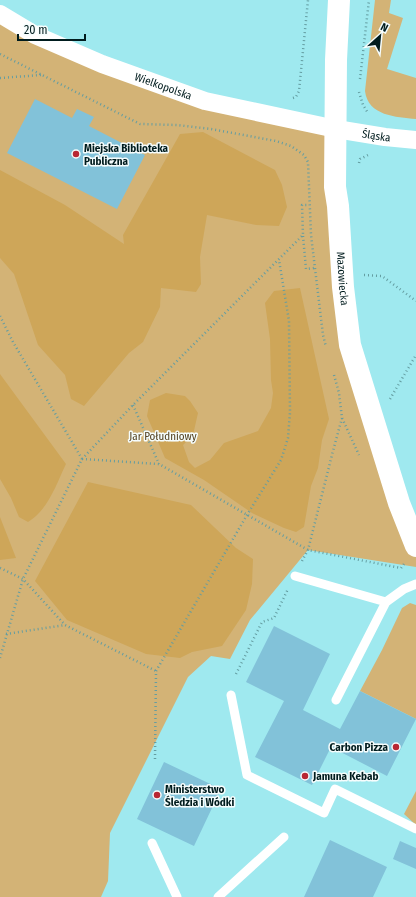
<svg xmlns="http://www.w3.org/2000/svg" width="416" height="897" viewBox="0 0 416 897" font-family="'Fira Sans Condensed',sans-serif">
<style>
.green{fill:#d3b376}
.forest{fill:#cea659}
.building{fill:#82c2d9}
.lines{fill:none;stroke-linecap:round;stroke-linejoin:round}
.path{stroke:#649da1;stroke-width:2.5;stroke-dasharray:1 3;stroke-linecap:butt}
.lane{stroke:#fff;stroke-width:9}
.street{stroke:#fff;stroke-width:18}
.secondary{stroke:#fff;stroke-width:22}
.poi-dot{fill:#b82733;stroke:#f6fdfd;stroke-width:1.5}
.labels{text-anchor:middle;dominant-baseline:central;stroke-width:3;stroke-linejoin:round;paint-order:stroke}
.street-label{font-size:11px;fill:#001c1e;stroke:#f6fdfd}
.poi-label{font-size:11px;font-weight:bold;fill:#001c1e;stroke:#f6fdfd;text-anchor:start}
.park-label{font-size:11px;fill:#534120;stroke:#f6fdfd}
</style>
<rect width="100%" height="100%" fill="#9fe9ef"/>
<path class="green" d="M375 0H391L389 13 403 18 387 69 416 78V119C396 117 368 116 365 91Z
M0 14 102 64 336 129 343 287 416 546V567L308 550 250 620 230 659 211 656 188 677 110 833 108 881 101 897H0Z
M410 603 416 605V719L360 691 382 650 402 608Z
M416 791V825L404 814Z"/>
<path class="forest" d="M203 132 275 170 282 185 287 207 279 226 256 225 207 215 200 257 201 284 196 292 161 288 160 307 143 342 129 353 84 406 71 399 65 375 38 345 14 274 0 258V170L65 205 124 244 123 235 180 134Z
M300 288 329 419 322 440 318 468 311 486 304 527 296 532 284 528 252 513 204 480 165 458 147 416 150 400 166 393 185 396 190 401 198 413 193 435 183 445 189 462 195 468 210 460 224 443 258 431 271 408 273 393 271 380 270 339 265 303 274 291Z
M0 374 66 464C56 485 48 510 28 522L19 517 11 498 0 479Z
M88 482 191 505 236 548 253 559 252 584 246 610 222 646 192 652 180 658 146 654 67 620 35 581Z
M0 517 16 558 0 560Z"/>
<path class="building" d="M35 99 72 118 77 109 94 117 89 126 145 155 117 209 7 153Z
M274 626 330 654 303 710 340 729 360 691 416 719 387 776 331 747 312 785 255 757 284 701 246 682Z
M164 762 221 789 194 846 137 819Z
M330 840 387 867 373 897H304Z
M400 841 416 848V869L393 859Z"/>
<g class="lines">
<path class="path" d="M0 54 140 124 177 125 211 129 276 141 291 146 304 155 308 162 311 235 323 335 326 347
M0 78 41 75
M360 79 369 0
M359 92 363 105 368 113
M293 98 296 97 299 91 308 0
M359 163 360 159 368 155
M303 236 306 269 314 268
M364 275 382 276 416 301
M0 316 13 342 82 459 23 579 0 658
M334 375 339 393 342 418 359 455
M390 399 416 355
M133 405 159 464
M82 459 159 464 308 550 401 568 404 564
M82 459 133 405 303 235 302 205H309
M302 561 308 550 333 451 342 418
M0 568 23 579 65 625 156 671
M6 634 65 625
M236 674 262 622 274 618 288 589
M155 759 156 671 247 515 281 460 288 438 290 412 289 321 279 260"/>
<path class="lane" d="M295 576 386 602
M231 695 247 775 324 813 335 789 416 829
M336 700 386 602 404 589 416 584
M152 843 177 897
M218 897 284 837"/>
<path class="street" id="s1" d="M0 14 35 35 102 64 205 101 336 129 385 137 416 140"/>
<path class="secondary" id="s2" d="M339 0 336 60 335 187 338 206 343 287 350 345 399 503 416 546"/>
</g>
<g class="poi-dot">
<circle cx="76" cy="154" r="4"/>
<circle cx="396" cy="747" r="4"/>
<circle cx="305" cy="776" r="4"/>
<circle cx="157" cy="795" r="4"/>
</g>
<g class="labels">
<g class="street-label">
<text stroke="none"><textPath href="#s1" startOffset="179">Wielkopolska</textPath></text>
<text stroke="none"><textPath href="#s1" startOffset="398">Śląska</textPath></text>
<text stroke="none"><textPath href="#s2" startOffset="279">Mazowiecka</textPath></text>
</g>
<g class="poi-label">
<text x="84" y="148">Miejska Biblioteka<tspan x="84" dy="13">Publiczna</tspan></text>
<text x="388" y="747" text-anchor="end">Carbon Pizza</text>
<text x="313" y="776">Jamuna Kebab</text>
<text x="165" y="789">Ministerstwo<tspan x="165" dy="13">Śledzia i Wódki</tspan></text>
</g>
<g class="park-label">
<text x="163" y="436">Jar Południowy</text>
</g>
</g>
<g transform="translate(380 36) rotate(27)" stroke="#f6fdfd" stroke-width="3" paint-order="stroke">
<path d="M0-3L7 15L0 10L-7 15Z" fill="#001c1e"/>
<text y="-6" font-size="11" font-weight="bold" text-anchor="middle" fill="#001c1e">N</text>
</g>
<path d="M18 34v6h67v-6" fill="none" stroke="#001c1e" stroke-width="2"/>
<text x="24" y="34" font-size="12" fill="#001c1e" stroke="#f6fdfd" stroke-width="3" paint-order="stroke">20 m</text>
</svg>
